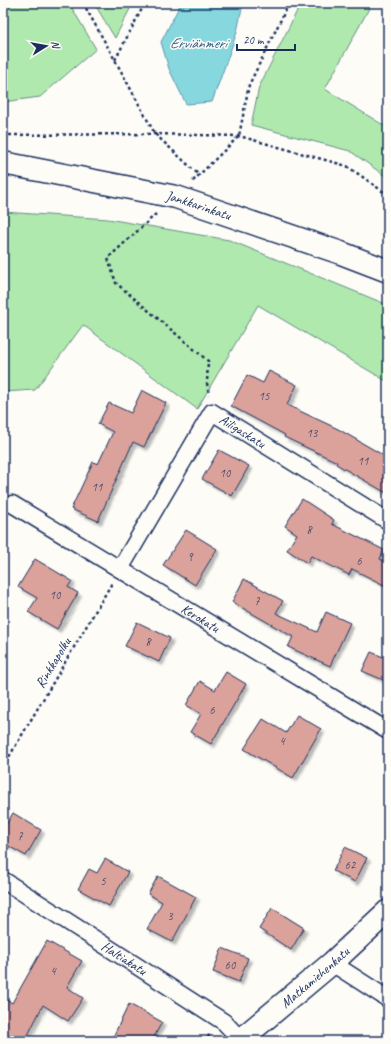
<svg xmlns="http://www.w3.org/2000/svg" width="391" height="1044" viewBox="0 0 391 1044" font-family="Caveat,sans-serif">
<style>
.green{fill:#b0e9ad;stroke:#668c86}
.water{fill:#87d8de;stroke:#5c94ab}
.building{fill:#dba19b;stroke:#1b2f5e;filter:url(#shadow)}
.lines{fill:none;stroke-linecap:round;stroke-linejoin:round}
.street-casing{stroke:#1b2f5e;stroke-width:19}
.secondary-casing{stroke:#1b2f5e;stroke-width:25}
.path{stroke:#1b2f5e;stroke-width:2.5;stroke-dasharray:3 3;stroke-linecap:butt}
.street{stroke:#fdfcf7;stroke-width:16}
.secondary{stroke:#fdfcf7;stroke-width:22}
.labels{text-anchor:middle;dominant-baseline:central;stroke-width:3;stroke-linejoin:round;paint-order:stroke}
.number-label{font-size:12px;fill:#4b4c6d}
.street-label{font-size:14px;fill:#1b2f5e;stroke:#fdfcf7}
.water-label{font-size:15px;font-style:italic;fill:#36597e;stroke:#fdfcf7}
</style>
<defs>
<filter id="shadow"><feDropShadow dx="3.5" dy="3.5" stdDeviation="1" flood-color="#0004"/></filter>
</defs>
<rect width="100%" height="100%" fill="#fdfcf7"/>
<filter id="ink" filterUnits="userSpaceOnUse"><feTurbulence type="fractalNoise" baseFrequency=".025" numOctaves="2"/><feDisplacementMap in="SourceGraphic" scale="8" xChannelSelector="R" yChannelSelector="G"/><feConvolveMatrix kernelMatrix="1 2 1 2 8 2 1 2 1" color-interpolation-filters="sRGB"/></filter>
<g filter="url(#ink)">
<path class="green" d="M3 3H69L96 49 40 97 3 102Z
M94 3H133L115 38Z
M301 3H372L325 89 388 128V178L350 151 251 125 259 87Z
M3 212 108 219 229 240 388 305V382L258 305 197 409 83 325 35 390 3 392Z"/>
<path class="water" d="M181 3H243L237 32 212 102 186 104 169 69 161 42Z"/>
<path class="building" d="M269 371 297 385 287 405 338 429 388 458V494L336 464 337 462 284 437 285 435 231 406 247 375 263 383Z
M142 390 166 403 144 447 133 442 98 521 71 509 93 462 98 464 113 432 98 424 109 403 131 413Z
M219 450 249 466 232 496 202 479Z
M302 499 334 520 332 524 384 550 380 559 388 563V587L352 569 349 575 311 556 307 563 287 550 297 534 285 526Z
M186 530 217 549 195 585 163 565Z
M35 559 72 581 68 587 78 593 57 629 28 612 37 598 18 587Z
M244 579 283 601 276 613 317 632 326 612 350 623 330 666 288 647 293 637 232 602Z
M137 622 170 638 159 662 125 646Z
M371 652 388 659V682L362 671Z
M226 672 246 684 211 744 190 732 201 714 186 705 200 681 215 690Z
M297 715 321 729 293 778 244 749 263 719 286 733Z
M13 813 41 830 26 856 3 843V830Z
M345 847 367 858 355 882 333 871Z
M105 859 128 872 109 906 78 889 89 869 97 873Z
M158 876 196 897 172 942 147 929 162 902 148 894Z
M272 908 304 928 291 950 259 929Z
M47 941 82 961 67 987 83 998 68 1021 43 1005 25 1041H3V998L12 1003Z
M222 948 248 958 239 982 213 972Z
M129 1004 162 1022 152 1041H111Z"/>
<g class="lines">
<defs>
<g id="street">
<path id="s1" d="M12 504 388 731"/>
<path id="s2" d="M120 569 212 412 388 521"/>
<path id="s3" d="M3 880 224 1022 241 1040"/>
<path d="M332 963 388 999"/>
</g>
<g id="secondary">
<path id="s4" d="M3 163 176 197 341 253 388 271"/>
<path id="s5" d="M239 1041 332 963 388 911"/>
</g>
</defs>
<use href="#street" class="street-casing"/>
<use href="#secondary" class="secondary-casing"/>
<path class="path" d="M83 3 115 60 155 134 199 175
M115 60 145 3
M3 135 155 134 239 136 347 166 388 195
M193 181 239 136 249 85 289 3
M156 214 108 258 116 283 208 361 207 383 209 395
M3 767 112 583
M203 1041 211 1034"/>
<use href="#street" class="street"/>
<use href="#secondary" class="secondary"/>
</g>
</g>
<g class="labels">
<g class="number-label">
<text x="264" y="396">15</text>
<text x="312" y="433">13</text>
<text x="363" y="461">11</text>
<text x="225" y="473">10</text>
<text x="97" y="487">11</text>
<text x="309" y="530">8</text>
<text x="190" y="557">9</text>
<text x="359" y="561">6</text>
<text x="55" y="595">10</text>
<text x="257" y="601">7</text>
<text x="148" y="642">8</text>
<text x="212" y="710">6</text>
<text x="282" y="741">4</text>
<text x="20" y="836">7</text>
<text x="350" y="865">62</text>
<text x="103" y="881">5</text>
<text x="170" y="916">3</text>
<text x="230" y="965">60</text>
<text x="53" y="971">4</text>
</g>
<g class="street-label">
<text stroke="none"><textPath href="#s4" startOffset="200">Jankkarinkatu</textPath></text>
<text stroke="none"><textPath href="#s2" startOffset="218">Ailigaskatu</textPath></text>
<text stroke="none"><textPath href="#s1" startOffset="220">Kerokatu</textPath></text>
<text transform="translate(53 663) rotate(-59)">Rinkkapolku</text>
<text stroke="none"><textPath href="#s3" startOffset="144">Haltiakatu</textPath></text>
<text stroke="none"><textPath href="#s5" startOffset="99">Matkamiehenkatu</textPath></text>
</g>
<g class="water-label">
<text x="198" y="43">Erviänmeri</text>
</g>
</g>
<rect width="391" height="1044" fill="none" stroke="#fdfcf7" stroke-width="16"/>
<rect x="8" y="8" width="375" height="1028" fill="none" stroke="#1b2f5e" stroke-width="1.5" filter="url(#ink)"/>
<g transform="translate(46 46) rotate(79)" stroke="#fdfcf7" stroke-width="3" paint-order="stroke">
<path d="M0-3L7 15L0 10L-7 15Z" fill="#1b2f5e"/>
<text y="-6" font-size="11" font-weight="bold" text-anchor="middle" fill="#1b2f5e">N</text>
</g>
<path d="M237 44v6h58v-6" fill="none" stroke="#1b2f5e" stroke-width="2"/>
<text x="243" y="44" font-size="12" fill="#1b2f5e" stroke="#fdfcf7" stroke-width="3" paint-order="stroke">20 m</text>
</svg>
